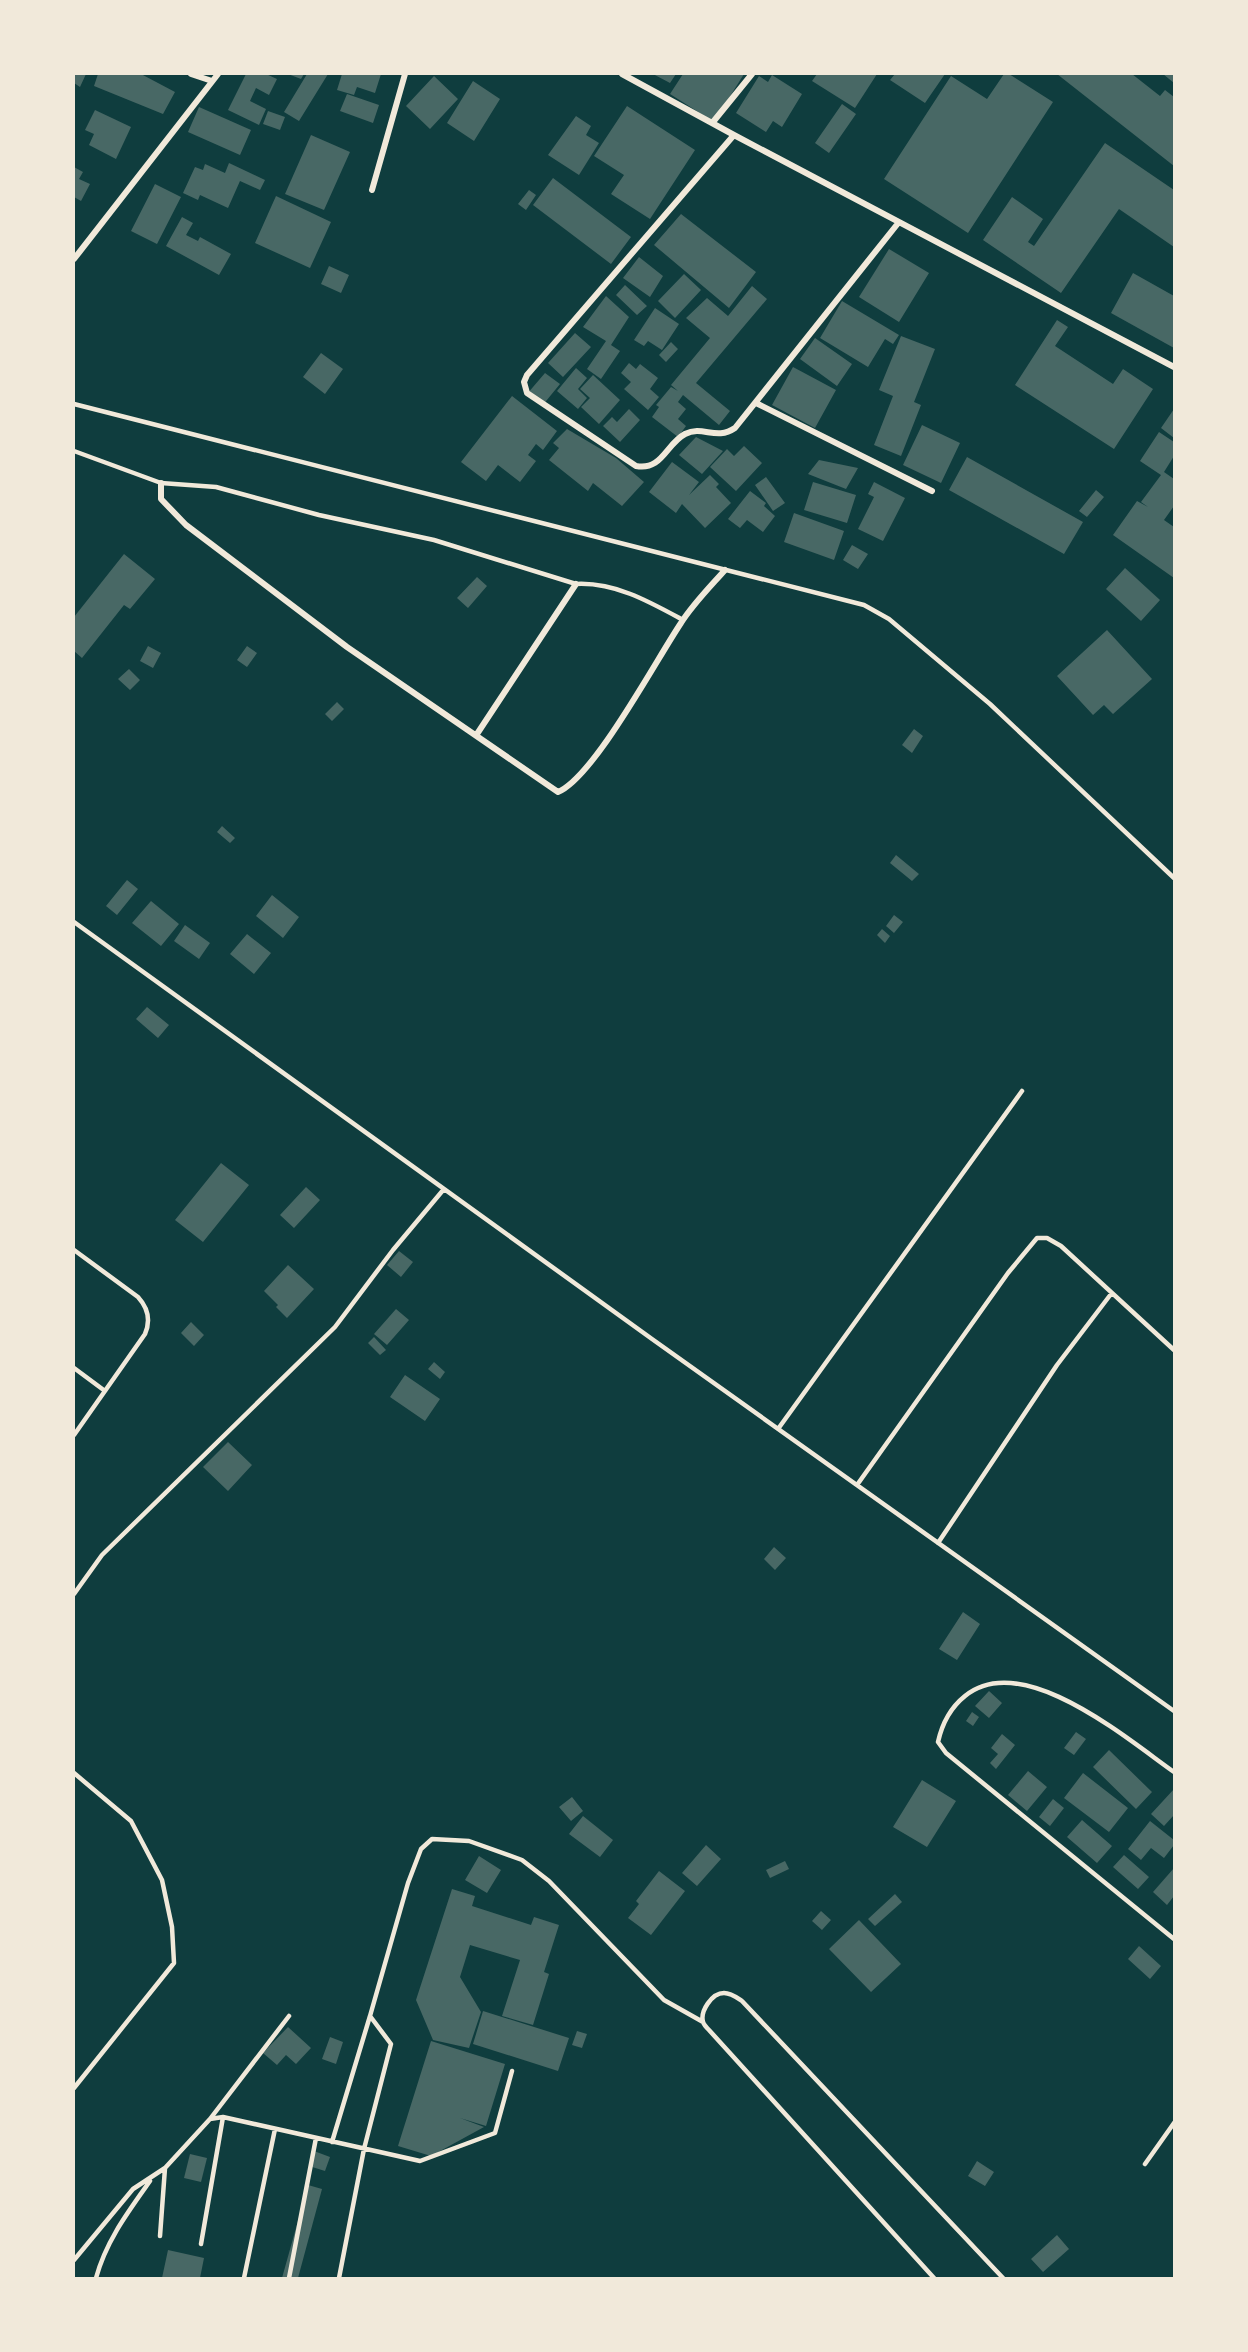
<svg xmlns="http://www.w3.org/2000/svg" width="1248" height="2352" viewBox="0 0 1248 2352" font-family="Mulish,sans-serif">
<style>
.building{fill:#486865}
.lines{fill:none;stroke-linecap:round;stroke-linejoin:round}
.service{stroke:#f1e9da;stroke-width:4.5}
.minor{stroke:#f1e9da;stroke-width:6}
</style>
<rect width="100%" height="100%" fill="#0f3d3e"/>
<path class="building" d="M74 74H86L80 87 74 83Z
M98 74H141L175 92 163 114 94 86Z
M246 74H266L277 79 269 95 256 88 250 101 266 109 259 125 228 110Z
M288 74H304L301 79Z
M307 74H328L299 121 284 112Z
M342 74H381L375 93 357 87 354 95 337 90Z
M653 74H676L670 83Z
M683 74H744L714 122 670 94Z
M817 74H877L855 108 812 81Z
M895 74H945L925 103 890 80Z
M1004 74H1009L1053 102 968 233 884 179 951 76 987 99Z
M1057 74H1132L1160 96 1165 90 1174 97V166Z
M1163 74H1174V83Z
M772 75 802 94 782 127 773 121 766 132 736 113 759 76 768 82Z
M434 76 458 99 430 129 406 106Z
M473 81 500 99 474 141 447 123Z
M347 94 379 105 373 123 340 111Z
M842 104 856 114 829 153 815 143Z
M627 106 695 150 650 219 611 194 624 175 594 156Z
M199 107 251 130 240 155 188 132Z
M95 110 131 127 116 159 89 145 94 134 85 130Z
M268 111 285 117 280 130 263 124Z
M576 116 591 126 586 135 599 143 579 175 548 155Z
M311 135 350 152 324 210 285 194Z
M1105 143 1174 190V247L1119 209 1061 293 983 240 1012 197 1043 219 1028 242 1034 246Z
M229 163 265 180 260 190 240 181 228 208 200 195 198 200 183 193 195 167 203 170 205 164 225 173Z
M74 167 83 172 79 179 90 184 81 201 74 197Z
M553 178 631 237 611 264 533 205Z
M155 184 181 197 157 244 131 231Z
M529 190 536 195 526 210 518 204Z
M276 196 331 222 310 268 255 243Z
M681 214 756 272 729 308 654 245Z
M182 217 193 223 186 235 198 241 200 237 231 254 219 275 166 246Z
M889 249 929 273 899 322 859 297Z
M639 257 663 276 650 297 623 278Z
M329 266 349 275 341 293 321 284Z
M1133 273 1174 296V348L1111 313Z
M684 274 701 290 675 318 658 301Z
M625 285 647 306 637 315 616 295Z
M752 286 767 299 696 383 730 411 719 425 683 395 678 402 686 409 678 419 686 426 678 437 652 417 659 407 656 405 671 387 678 391 671 385 710 338 686 318 707 298 728 316Z
M606 296 629 317 611 345 620 351 601 379 587 369 606 341 583 327Z
M842 301 899 335 893 344 885 339 868 367 820 338Z
M655 308 679 324 662 350 648 341 644 346 634 340Z
M1057 320 1068 327 1055 346 1113 384 1123 369 1153 389 1114 449 1015 385Z
M575 333 591 347 563 377 548 363Z
M901 336 935 349 914 402 921 405 901 456 874 445 893 396 879 390Z
M815 338 852 364 837 386 800 359Z
M671 342 678 349 666 362 659 355Z
M321 353 343 369 325 394 303 377Z
M629 363 636 369 640 364 658 378 650 389 659 397 648 410 624 389 631 382 621 373Z
M793 367 836 390 815 428 772 405Z
M576 368 587 378 578 389 587 398 578 409 557 391Z
M545 373 560 384 542 406 527 394Z
M593 375 620 400 599 424 581 407 590 398 580 389Z
M512 396 557 431 543 450 536 444 528 455 536 461 520 482 498 465 486 481 461 462Z
M629 409 640 420 620 442 603 426 612 417 617 422Z
M1174 409V438L1161 428Z
M922 425 960 443 941 483 903 465Z
M567 429 616 458 644 482 622 506 593 483 588 491 549 460 559 448 553 443Z
M1159 432 1174 442V456L1164 472 1174 479V506L1164 520 1174 527V578L1113 535 1137 501 1148 507 1141 502 1161 475 1140 461Z
M696 437 723 451 702 474 679 455Z
M744 446 762 463 736 491 710 467 727 449 734 456Z
M967 457 1083 522 1064 554 949 490Z
M819 460 858 468 846 489 808 474Z
M672 462 699 482 689 495 710 475 719 484 716 487 731 503 705 528 682 504 676 513 649 492Z
M766 477 785 503 773 511 755 485Z
M813 482 856 495 847 523 804 510Z
M874 482 905 498 883 541 858 529 874 497 868 494Z
M1096 490 1104 497 1087 517 1079 511Z
M750 491 766 503 764 506 775 516 763 532 747 520 740 528 728 519Z
M794 513 844 531 834 560 784 542Z
M852 545 868 554 858 569 843 560Z
M124 554 155 579 130 609 124 605 82 658 74 651V617Z
M1125 568 1160 600 1141 621 1106 589Z
M477 577 487 586 468 608 457 598Z
M1107 630 1152 679 1113 714 1104 705 1093 715 1057 676Z
M148 646 161 653 153 668 140 661Z
M247 646 257 653 247 667 237 660Z
M129 669 140 680 130 690 118 679Z
M337 702 344 709 332 721 325 714Z
M914 729 923 736 912 753 902 745Z
M222 826 235 838 230 843 217 832Z
M896 855 919 874 912 881 890 863Z
M127 880 138 889 117 915 106 906Z
M272 895 299 917 283 938 256 916Z
M151 901 179 924 161 946 132 923Z
M894 915 903 922 894 933 886 926Z
M185 925 210 943 199 959 174 941Z
M882 929 890 936 885 943 877 935Z
M247 934 271 953 254 974 230 954Z
M147 1007 169 1025 158 1038 136 1019Z
M221 1163 249 1185 203 1242 175 1220Z
M306 1187 320 1200 294 1228 280 1215Z
M399 1251 413 1262 401 1277 387 1265Z
M288 1265 314 1289 287 1318 276 1307 278 1305 264 1291Z
M396 1309 409 1320 387 1345 374 1334Z
M191 1322 204 1335 194 1346 181 1333Z
M374 1337 386 1350 380 1355 368 1343Z
M434 1362 445 1372 440 1379 428 1369Z
M405 1375 440 1399 425 1421 390 1397Z
M228 1442 252 1465 228 1491 203 1467Z
M774 1547 786 1558 775 1570 764 1559Z
M963 1612 980 1624 957 1660 939 1649Z
M989 1691 1002 1703 989 1718 975 1706Z
M972 1712 979 1717 973 1726 966 1721Z
M1076 1732 1086 1739 1074 1755 1064 1748Z
M1002 1734 1015 1745 996 1769 990 1763 998 1754 991 1748Z
M1109 1750 1152 1792 1136 1809 1093 1767Z
M1028 1771 1047 1787 1027 1811 1008 1795Z
M1083 1773 1128 1808 1109 1832 1064 1798Z
M922 1780 956 1801 927 1847 893 1827Z
M1174 1789V1815L1164 1826 1151 1814Z
M572 1797 583 1811 571 1821 559 1807Z
M1053 1799 1064 1808 1050 1826 1039 1817Z
M583 1816 613 1840 600 1857 569 1834Z
M1082 1820 1112 1846 1097 1863 1067 1837Z
M1150 1821 1174 1840V1845L1164 1858 1151 1848 1141 1860 1128 1849Z
M706 1845 721 1859 697 1886 682 1873Z
M1124 1855 1149 1877 1138 1889 1113 1867Z
M479 1856 501 1870 487 1893 465 1880Z
M785 1861 789 1869 770 1878 766 1870Z
M1174 1868V1896L1167 1905 1153 1892Z
M659 1871 685 1891 651 1935 628 1918 639 1904 636 1901Z
M452 1889 475 1896 472 1906 531 1925 534 1917 559 1925 544 1972 549 1974 533 2025 502 2016 520 1960 470 1945 460 1977 481 2012 469 2048 433 2040 416 2000Z
M895 1894 902 1902 875 1926 868 1919Z
M821 1911 831 1920 822 1930 812 1921Z
M859 1920 901 1964 871 1992 829 1949Z
M1139 1946 1161 1966 1150 1979 1128 1959Z
M483 2011 569 2038 558 2071 473 2044Z
M288 2027 311 2048 296 2064 286 2055 277 2065 263 2053Z
M577 2031 587 2034 582 2048 572 2045Z
M330 2037 343 2042 336 2064 322 2059Z
M431 2041 505 2064 486 2126 460 2118 484 2127 431 2156 398 2146Z
M314 2151 330 2157 325 2171 309 2166Z
M190 2154 207 2158 201 2182 184 2178Z
M977 2161 994 2172 985 2186 968 2176Z
M308 2185 322 2189 298 2278H282Z
M1057 2235 1069 2249 1043 2272 1031 2259Z
M168 2250 204 2258 200 2278H162Z"/>
<g class="lines">
<path class="service" d="M74 404 864 605 889 619 990 704 1174 878
M74 451 161 483 216 487 319 515 434 540 576 584C615 582 650 602 683 620
M74 922 652 1339 1174 1711
M74 1250 138 1297C148 1308 151 1320 145 1334L74 1435
M74 1368 105 1391
M778 1429 1022 1091
M857 1485 1008 1273 1037 1238H1047L1061 1246 1174 1350
M938 1543 1057 1365 1111 1294
M74 1594 102 1555 335 1327 393 1250 444 1189
M1174 1772C1127 1739 1022 1649 965 1696 950 1708 942 1724 938 1742L946 1753 1174 1939
M74 1773 131 1821 162 1880 172 1927 174 1963 74 2088
M210 2119 289 2016
M332 2142 370 2016
M1145 2164 1174 2123
M160 2236 165 2168
M201 2244 223 2117
M74 2260 133 2189 165 2168 210 2119 223 2117 420 2161 495 2133 512 2071
M96 2278C106 2241 128 2212 150 2181
M244 2278 275 2129
M289 2278 316 2138
M339 2278 364 2149 391 2044 370 2016 408 1883 421 1849 432 1839 469 1841 522 1860 549 1881 664 2000 703 2022
M934 2278 709 2030C707 2028 704 2025 703 2022 700 2011 712 1993 724 1993 731 1993 736 1997 742 2001L1003 2278"/>
<path class="minor" d="M191 74 212 81
M622 74 734 135 1174 367
M713 122 752 74
M734 135 527 375 524 382 527 393 636 466C662 471 666 444 685 434 703 425 716 441 735 428L899 222
M372 190 405 74
M74 259 218 74
M756 403 932 491
M161 483V499L186 525 347 647 558 792C594 777 656 660 681 623 693 604 710 587 725 570
M477 734 576 584"/>
</g>
<rect width="1248" height="2352" fill="none" stroke="#f1e9da" stroke-width="150"/>
</svg>
